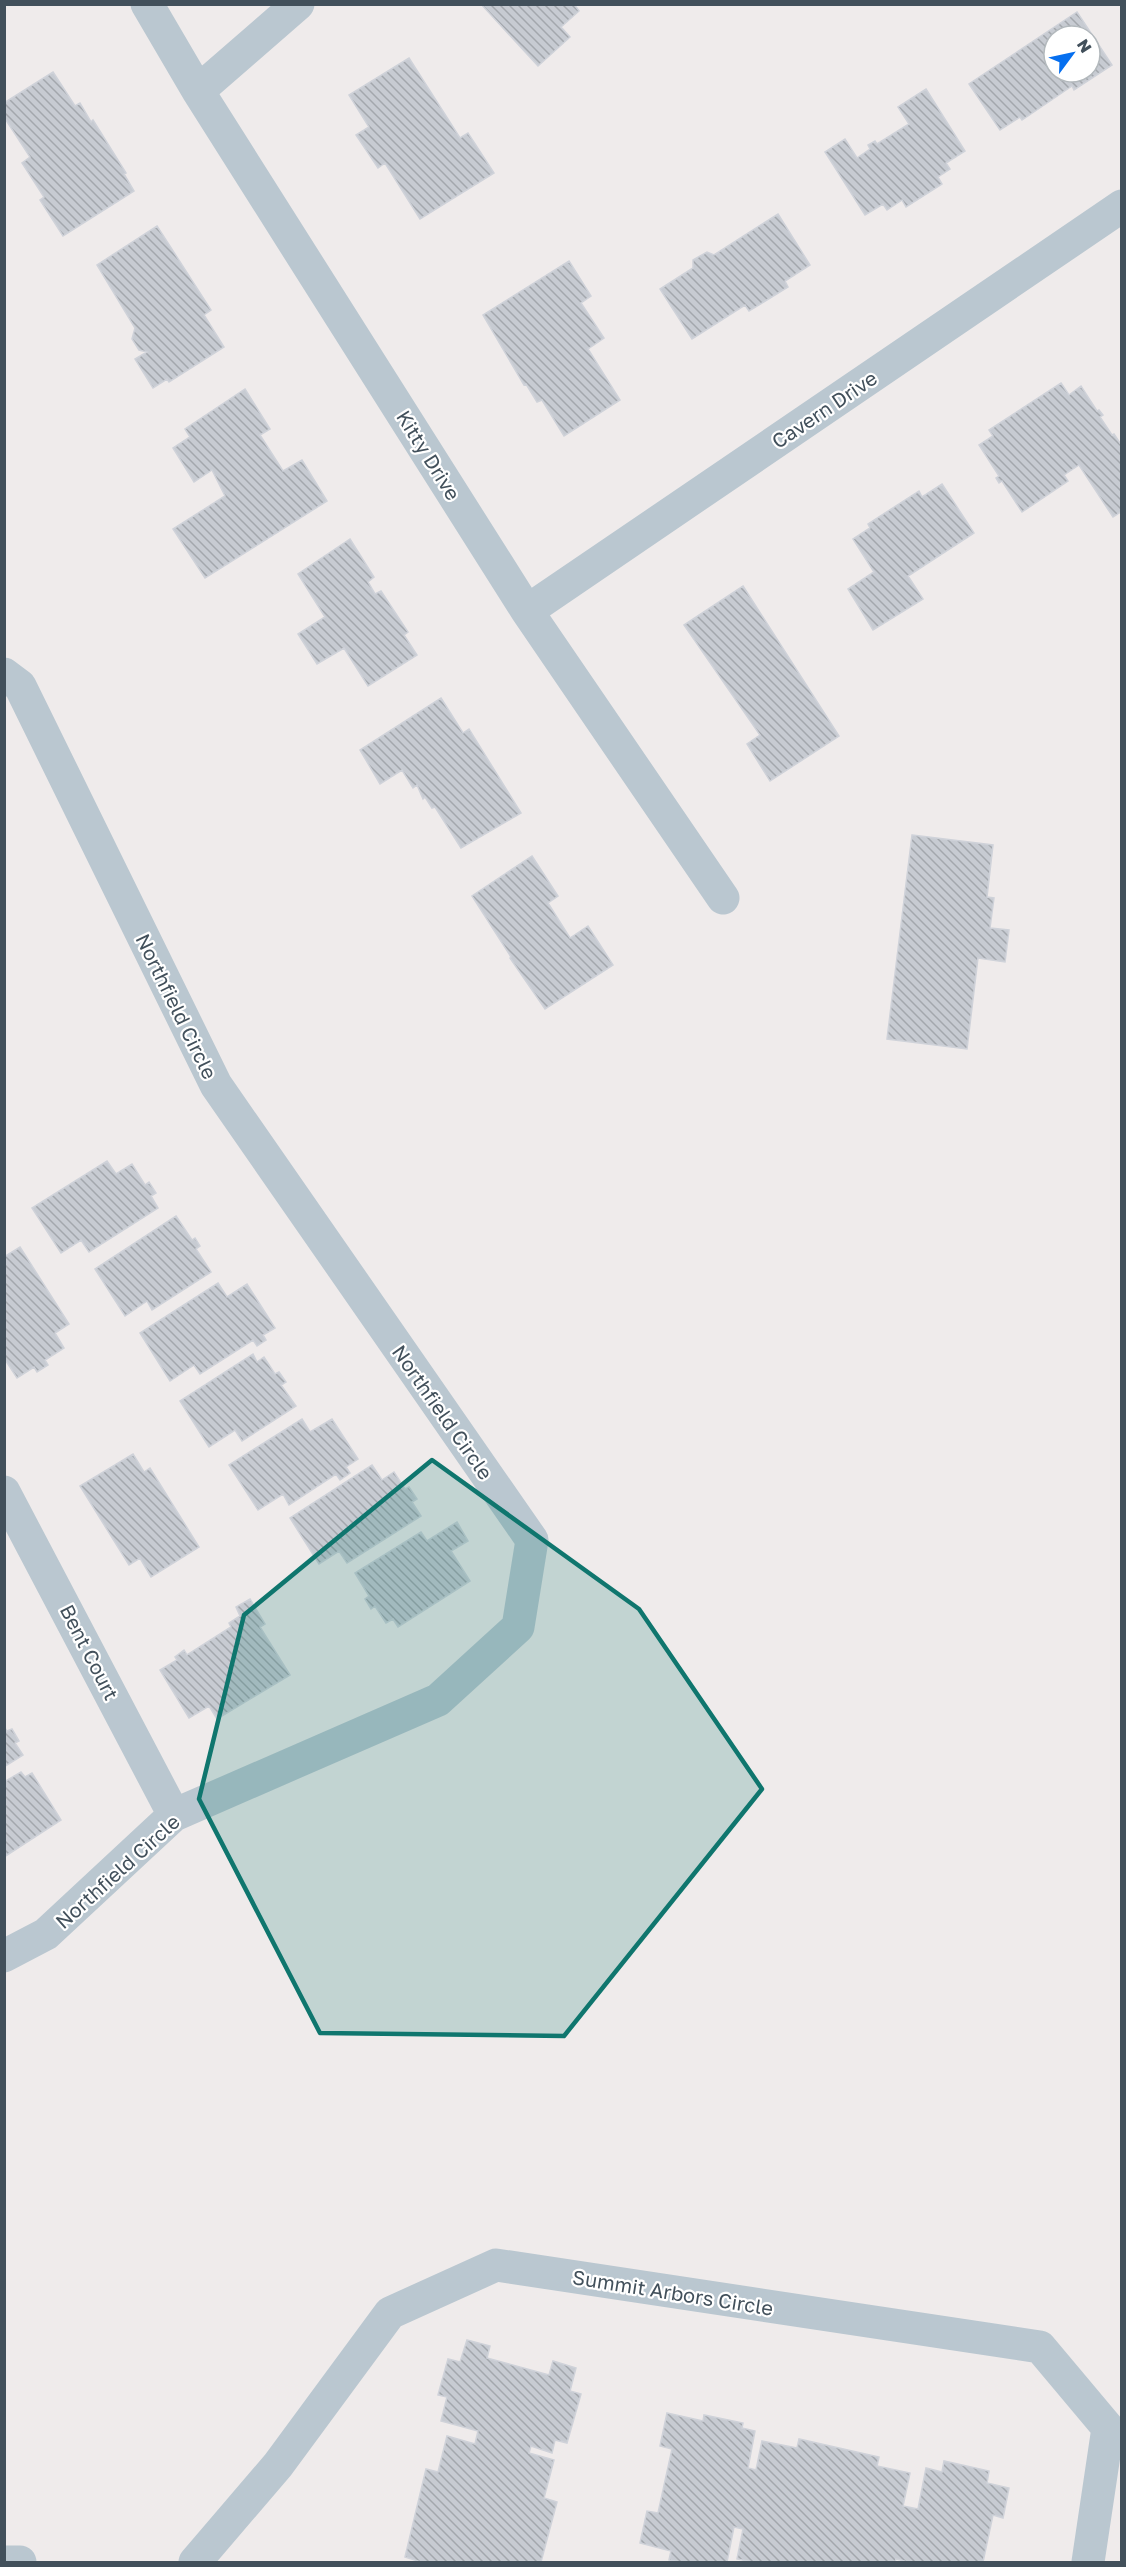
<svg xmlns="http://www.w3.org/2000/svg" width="1126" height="2567" viewBox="0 0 1126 2567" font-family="'Golos Text',sans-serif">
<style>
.building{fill:url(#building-back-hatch);stroke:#cfd2d9;stroke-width:1.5;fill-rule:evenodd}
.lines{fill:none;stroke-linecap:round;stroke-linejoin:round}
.minor{stroke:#bac7d0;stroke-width:33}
.marked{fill:#0f766e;fill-opacity:0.2;stroke:#0f766e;stroke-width:4.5;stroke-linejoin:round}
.labels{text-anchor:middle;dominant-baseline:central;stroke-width:4.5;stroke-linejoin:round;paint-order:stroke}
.street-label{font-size:20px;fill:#42505b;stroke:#fff}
</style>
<defs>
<pattern id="building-back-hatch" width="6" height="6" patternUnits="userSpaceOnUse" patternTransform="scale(1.5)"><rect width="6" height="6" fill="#c7cbd2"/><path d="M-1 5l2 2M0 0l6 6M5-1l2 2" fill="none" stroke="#a3a7ad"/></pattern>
</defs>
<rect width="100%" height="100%" fill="#efebeb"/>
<path class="building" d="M481 4H574L579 11 561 27 570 37 538 66Z
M1077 12 1112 65 1074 90 1072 86 1022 120 1020 117 1000 130 969 84ZM1054 36H1090V72H1054Z
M409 58 460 138 468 133 494 173 420 219 385 163 378 168 356 135 369 127 349 95Z
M53 72 75 106 80 103 91 122 93 120 126 173 124 174 134 191 63 236 40 200 44 197 22 163 30 157 4 117V103Z
M926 89 965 151 946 163 950 169 938 177 942 184 906 207 902 200 887 210 883 204 865 215 825 152 845 139 857 158 870 149 868 145 875 141 877 144 909 124 898 107Z
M778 214 810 265 785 281 788 287 749 311 745 305 692 339 660 289 693 268V260L707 252 714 255Z
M157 226 211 310 204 315 224 347 169 382 167 379 153 388 135 359 147 352 139 350 132 339 135 328 97 265Z
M569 261 591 296 581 303 604 338 588 349 620 400 564 436 542 400 537 402 526 384 524 385 483 315Z
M1061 383 1069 395 1081 386 1097 411 1099 410 1103 415 1100 417 1112 435 1114 434 1122 446V511L1113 517 1079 465 1064 475 1068 481 1022 512 1002 481 999 483 996 478 999 476 979 445 993 436 989 430Z
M245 389 270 429 260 435 283 471 302 460 327 501 205 578 173 529 225 496 212 470 194 482 173 448 190 437 185 429Z
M942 484 974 533 908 576 923 599 873 630 848 589 874 572 853 539 870 528 868 524 919 491 922 497Z
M350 539 374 577 368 582 375 594 381 591 408 632 404 635 417 655 368 686 344 648 317 664 298 634 325 617 298 574Z
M743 586 839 736 770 781 747 744 760 735 684 625Z
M441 698 463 733 469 729 521 813 461 848 435 807 432 808 425 797 423 799 417 785 413 788 402 770 380 784 360 750Z
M912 835 993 845 987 897 994 898 990 928 1009 930 1005 962 978 958 967 1049 887 1039Z
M532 856 558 896 548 903 570 938 588 926 613 965 545 1009 510 958 511 957 472 896Z
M107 1161 116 1174 132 1164 145 1185 149 1182 156 1193 151 1196 158 1208 89 1252 81 1240 61 1253 32 1208Z
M176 1216 192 1240 195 1238 200 1246 196 1249 211 1272 152 1310 147 1301 125 1316 95 1269Z
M20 1247 69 1324 55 1333 64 1348 45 1360 48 1365 37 1372 34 1367 17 1378 4 1358V1257Z
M218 1283 227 1297 247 1284 275 1328 263 1335 266 1340 257 1346 253 1340 200 1374 194 1365 170 1381 140 1333Z
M253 1354 257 1362 264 1357 275 1374 279 1372 286 1382 281 1385 296 1406 242 1441 235 1430 209 1447 180 1401Z
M302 1419 310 1432 332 1419 358 1459 346 1467 350 1473 340 1480 336 1474 289 1505 283 1494 258 1510 229 1465Z
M133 1454 144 1472 150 1468 199 1547 151 1577 140 1558 129 1565 80 1486Z
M372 1465 382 1480 394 1472 405 1489 409 1487 417 1499 412 1502 421 1516 347 1563 339 1551 319 1564 290 1518Z
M457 1522 468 1541 451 1551 470 1581 398 1627 393 1619 386 1623 375 1606 371 1609 365 1599 369 1596 355 1573 421 1532 427 1541Z
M250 1599 265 1624 260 1627 290 1675 217 1719 209 1706 189 1718 160 1670 177 1660 175 1657 184 1650 187 1655 231 1627 229 1623 240 1616 236 1607Z
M4 1727 7 1731 12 1729 19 1741 15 1743 23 1755 4 1767Z
M21 1772 25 1777 32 1773 61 1820 4 1857V1782Z
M467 2340 490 2346 487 2358 549 2375 553 2361 576 2368 570 2391 581 2394 567 2443 555 2440 552 2453 531 2446 529 2453 554 2460 544 2498 557 2502 541 2562H417L418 2561 405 2557 426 2469 438 2472 447 2436 475 2444 478 2431 441 2421 447 2397 438 2395 448 2359 460 2362Z
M667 2413 703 2421 704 2415 743 2423 742 2428 755 2431 748 2468 756 2470 762 2441 797 2448 799 2439 879 2457 877 2466 910 2473 903 2506 918 2509 926 2468 942 2472 944 2461 989 2471 987 2483 1009 2488 1003 2518 993 2515 983 2562H903L904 2561 896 2559 895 2562H753L737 2559 743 2529 734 2527 727 2562H681L669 2560 671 2551 640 2543 647 2511 658 2513 672 2449 660 2446Z"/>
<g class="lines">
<path class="minor" d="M147 4 198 91 527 611 723 898
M198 91 298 4
M527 611 1122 206
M4 674 20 686 216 1085 532 1540 518 1627 438 1700 174 1815 46 1934 4 1956
M4 1492 174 1815
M4 2562H20
M195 2562 278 2465 390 2313 496 2265 1040 2347 1108 2428 1088 2562"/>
</g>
<path class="marked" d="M432 1460 639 1609 762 1789 564 2036 320 2033 199 1799 244 1615Z"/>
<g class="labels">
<g class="street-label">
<text transform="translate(824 409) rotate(-34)">Cavern Drive</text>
<text transform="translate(429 455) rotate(58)">Kitty Drive</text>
<text transform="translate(177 1006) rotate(64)">Northfield Circle</text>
<text transform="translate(443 1412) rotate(55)">Northfield Circle</text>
<text transform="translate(90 1652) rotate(63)">Bent Court</text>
<text transform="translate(117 1871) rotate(-42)">Northfield Circle</text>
<text transform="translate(673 2292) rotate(9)">Summit Arbors Circle</text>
</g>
</g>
<rect width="1126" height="2567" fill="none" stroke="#42505b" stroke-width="12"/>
<g transform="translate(1072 54) rotate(57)"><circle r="28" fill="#ffffff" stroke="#b3b9bd" stroke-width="1.5"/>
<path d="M0-4.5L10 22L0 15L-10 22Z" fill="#066fef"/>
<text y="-9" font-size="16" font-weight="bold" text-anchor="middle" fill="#42505b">N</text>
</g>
</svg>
